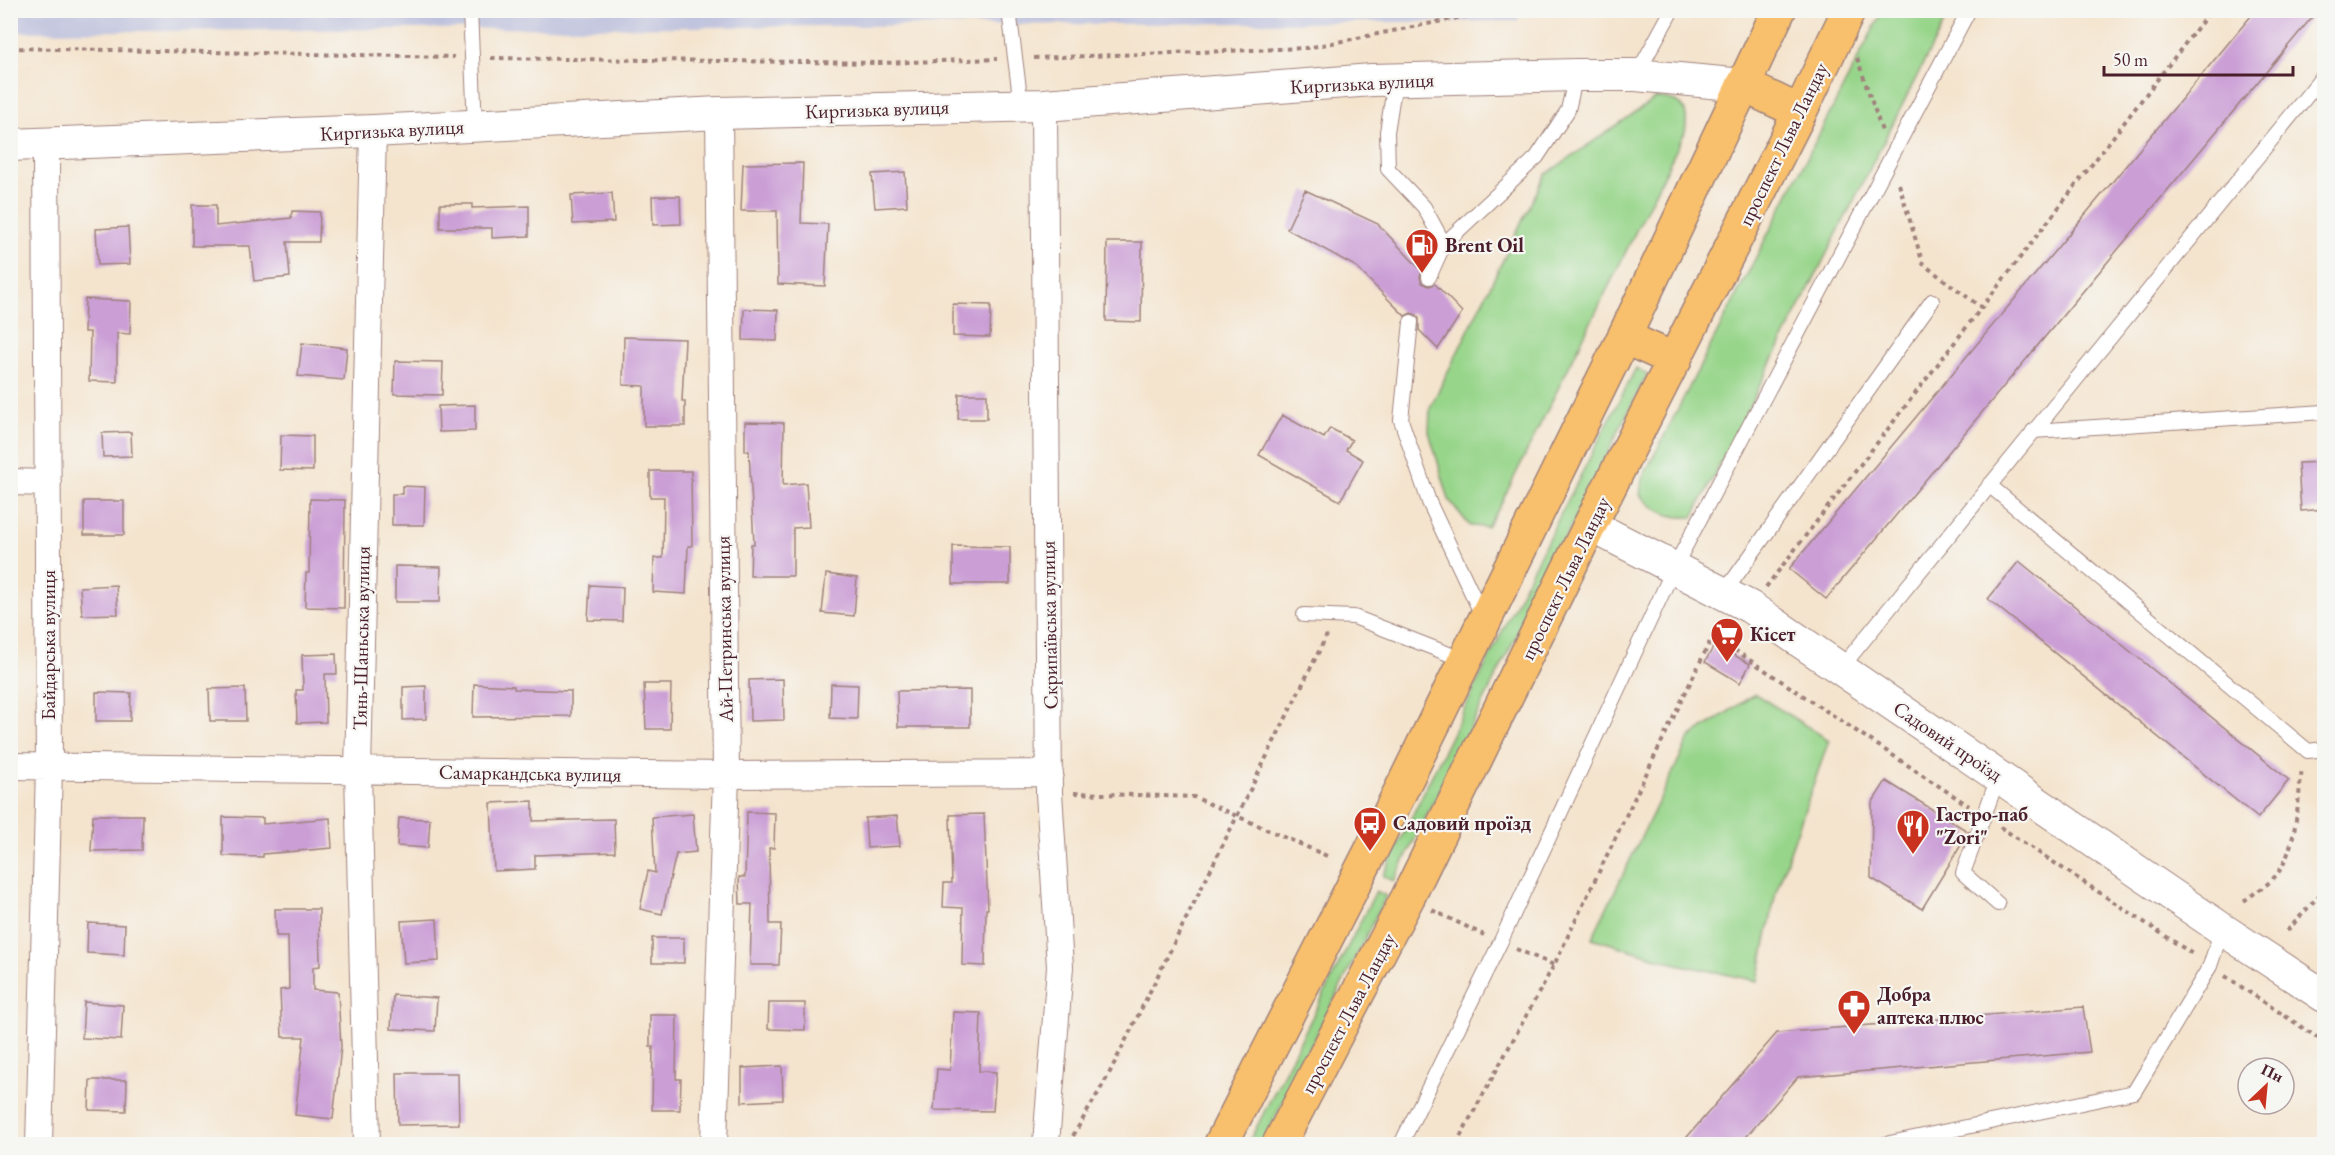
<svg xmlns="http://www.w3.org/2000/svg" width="2335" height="1155" viewBox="0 0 2335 1155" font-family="'EB Garamond',serif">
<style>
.industrial{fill:#bfc2dd}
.green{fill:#97d58a;stroke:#707a5a;stroke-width:1.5}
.building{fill:#cb9fd6}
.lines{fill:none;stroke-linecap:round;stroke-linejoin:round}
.service-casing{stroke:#9f827c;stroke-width:16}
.minor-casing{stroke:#9f827c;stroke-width:28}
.tertiary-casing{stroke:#9f827c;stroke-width:34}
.primary-casing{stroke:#9f827c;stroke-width:36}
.path{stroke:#9f827c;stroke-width:4;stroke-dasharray:4.5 4.5;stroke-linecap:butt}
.service{stroke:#fff;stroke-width:14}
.minor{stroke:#fff;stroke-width:26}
.tertiary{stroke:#fff;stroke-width:32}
.primary{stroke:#f8bf6c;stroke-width:33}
.labels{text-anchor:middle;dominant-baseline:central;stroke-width:4.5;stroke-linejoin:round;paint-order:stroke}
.street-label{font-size:20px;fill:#4a1f2b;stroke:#f6f6f2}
.poi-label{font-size:20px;font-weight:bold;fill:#4a1f2b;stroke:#f6f6f2;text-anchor:start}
</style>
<rect width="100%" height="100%" fill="#f6f6f2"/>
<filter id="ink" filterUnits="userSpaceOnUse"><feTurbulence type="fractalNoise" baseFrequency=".0167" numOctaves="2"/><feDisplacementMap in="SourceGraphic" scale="12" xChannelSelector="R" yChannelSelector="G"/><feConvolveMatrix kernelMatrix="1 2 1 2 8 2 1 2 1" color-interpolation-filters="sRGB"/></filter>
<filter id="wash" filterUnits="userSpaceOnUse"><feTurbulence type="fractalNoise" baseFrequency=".008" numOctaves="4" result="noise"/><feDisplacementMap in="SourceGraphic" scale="24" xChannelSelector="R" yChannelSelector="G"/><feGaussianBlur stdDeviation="1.35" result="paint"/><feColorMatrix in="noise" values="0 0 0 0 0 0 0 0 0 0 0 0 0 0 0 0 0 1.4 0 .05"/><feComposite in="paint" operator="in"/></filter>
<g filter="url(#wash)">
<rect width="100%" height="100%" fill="#f4e4ce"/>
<path class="industrial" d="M10 11H1522L1517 21 11 32Z"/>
<path class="green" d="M1883 10 1950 11 1693 517C1670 519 1656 512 1640 495L1642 479Z
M1656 98C1681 98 1690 107 1685 132L1499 508 1487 527 1470 526 1449 500 1429 432 1430 408 1545 175Z
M1636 368 1647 374 1394 881 1383 876 1531 572Z
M1755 694 1829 740 1776 892 1758 981 1677 964 1592 938 1690 737Z
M1376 891 1386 896 1262 1144H1248Z"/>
<g id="blocks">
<path class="building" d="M2256 10H2318L1826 599 1789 569Z
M803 163 801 223 828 224 825 286 778 284 777 211H741L743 164Z
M905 172 907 206 875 208 872 174Z
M1305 190 1378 224 1422 271 1420 277 1422 283 1429 286 1435 284 1462 312 1438 349 1419 330V319L1417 315 1411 313 1405 316 1355 266 1287 229Z
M612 193 614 222 573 224 571 195Z
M652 196H680L681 224 653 225Z
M440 204H472V208L529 206V236L492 238V228H440Z
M192 205H216V226L291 218 292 211 320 212 319 242H287L290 277 254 281 250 246H192Z
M128 227 130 264 98 265 96 229Z
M1107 242H1142L1141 322 1106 321Z
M85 299 131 301 130 334 117 333V382L89 381 90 332H84Z
M953 304 991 305 990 337 953 336Z
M744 309 778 310 777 341 743 340Z
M624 337 685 339 682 401H685V426H644V386L623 385Z
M302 343 347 348 344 380 298 376Z
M395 361 443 362 442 395 394 394Z
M959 394H987V419H958Z
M475 405V431L439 432 438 406Z
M1282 415 1324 438 1330 428 1352 440 1346 450 1363 460 1340 501 1259 455Z
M745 422 784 423 783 485 806 483 809 527 793 528V576H750L751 544H754L749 451H745Z
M131 432 132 456 103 457 102 433Z
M281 435 313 436V471L280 470Z
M2325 462V509L2301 511 2298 463Z
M650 471H691L692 546H688L686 594 653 592 654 558H663L664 497H650Z
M402 486 425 487 424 525H392V494H402Z
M310 499 345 500 344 608 305 607 306 573H309Z
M84 501H124V535H84Z
M953 546 1010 547V584H953Z
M2019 561 2289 780 2258 818 1988 599Z
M395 566 441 567 440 602H395Z
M826 574 857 578 854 616 822 613Z
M116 585 118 614 82 615 80 587Z
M590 585 623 587 622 621 588 620Z
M1715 644 1750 664 1740 683 1705 662Z
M336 654 337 674H325L326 722 297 723 296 690H303L302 655Z
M783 679 784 720 750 721 749 680Z
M474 684 514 686V689L571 691V716L473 717Z
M644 684H671L670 729H646Z
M831 684 858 685 857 719 830 718Z
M426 686V719L403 720V687Z
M245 688 246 721H210L209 689Z
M970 690V727H898L897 691Z
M96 692 131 693 130 721H96Z
M1886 781 1969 832 1922 909 1871 878 1872 803Z
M533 801V821L614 819 615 852 535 855V869L494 871 491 803Z
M747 812 775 813 774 848H769L770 924H781L779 965H750L752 904H740L739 877H745Z
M693 814 696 852 676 854 662 914 640 909 648 871 655 873 652 817Z
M984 814 988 909H986L985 966 962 965 963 908 943 907 944 883H952L950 815Z
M93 815H143L142 850 91 851Z
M897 816 900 846 867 848 865 818Z
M223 817 263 818V824L330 818 332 848 263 854V857L223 856Z
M399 818 430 819 428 848 397 846Z
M275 909H319L320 966 313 967V990L338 992 341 1047 333 1119 295 1115 304 1037H282L280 990 289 989 288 936H276Z
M437 919 439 961 404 963 401 921Z
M88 923 125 925 124 955 87 953Z
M652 938H684V963H652Z
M393 995 437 998 435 1031 391 1029Z
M84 1002 123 1005 121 1040 82 1038Z
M769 1003H805V1030L768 1029Z
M2083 1007 2090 1052 1798 1077 1740 1144H1681L1777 1033Z
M953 1012 981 1013 979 1071 996 1072 993 1111 934 1110 937 1069 950 1070Z
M650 1015H677L676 1079H681L680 1110H652L653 1047H650Z
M782 1066 783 1100 742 1102V1068Z
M397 1073H458L459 1124 398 1125Z
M90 1080H127L126 1111 89 1110Z"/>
</g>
</g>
<g filter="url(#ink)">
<use href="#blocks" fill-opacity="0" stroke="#9f827c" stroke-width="1.5"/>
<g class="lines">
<defs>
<path id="service" d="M470 10 475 126
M1009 10 1021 105
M1637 74 1672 10
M1378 85 1393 94 1387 132 1388 169 1424 207 1444 244 1537 157 1568 110 1576 75
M1429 277 1444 244
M1411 322 1401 420 1429 502 1483 617
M2033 431 2324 412
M1989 485 2308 751 2324 749
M1724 593 1932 301
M1304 615 1354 617 1464 660
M1841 668 2324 75
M1998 904 1963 873 1999 775
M1401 1144 1500 943 1674 568 1969 10
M1885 1144 2134 1092 2210 966 2222 929"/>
<path id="minor" d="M1044 105 1049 793 1060 967 1046 1144
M10 482 48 483
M10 766 726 775 1050 773
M39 1144 49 767 46 145
M367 1144 358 771 373 131
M714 1144 726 775 719 113"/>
<path id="tertiary" d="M10 145 373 131 719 113 1044 105 1372 80 1576 75H1636L1743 85
M1590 525 1750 607 2222 929 2324 996"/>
<path id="primary" d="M1743 85 1800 112
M1624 337 1675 360
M1221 1144 1373 847 1624 337 1779 10
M1279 1144 1408 897 1590 525 1800 112 1849 10"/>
</defs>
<use href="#service" class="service-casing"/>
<use href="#minor" class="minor-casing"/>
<use href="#tertiary" class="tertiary-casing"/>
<use href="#primary" class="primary-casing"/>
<path class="path" d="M10 48 454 57
M491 58 881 63 997 59
M1034 58 1307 48 1498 10
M1857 58 1883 134
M1899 184 1923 264 1982 308
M1766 587 2211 10
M1712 635 1969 806
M1074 793 1194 797 1327 856
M2000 827 2194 955
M2244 901C2254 893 2269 885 2277 874 2297 849 2298 798 2302 768
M1432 910 1484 935
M2287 931 2324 890
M1516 949 1554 965
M2225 976 2324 1042
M1073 1136 1108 1076 1327 635
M1456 1144 1554 965 1719 623"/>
<use href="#service" class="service"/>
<use href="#minor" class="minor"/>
<use href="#tertiary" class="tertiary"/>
<use href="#primary" class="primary"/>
</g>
</g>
<defs>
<symbol id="fuel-pin" viewBox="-11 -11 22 30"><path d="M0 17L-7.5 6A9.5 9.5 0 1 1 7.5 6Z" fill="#c8321e" stroke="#f6f6f2"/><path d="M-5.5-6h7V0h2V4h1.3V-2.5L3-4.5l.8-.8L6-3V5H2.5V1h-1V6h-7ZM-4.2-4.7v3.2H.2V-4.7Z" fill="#fff"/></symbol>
<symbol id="supermarket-pin" viewBox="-11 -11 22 30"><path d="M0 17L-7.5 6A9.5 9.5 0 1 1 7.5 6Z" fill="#c8321e" stroke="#f6f6f2"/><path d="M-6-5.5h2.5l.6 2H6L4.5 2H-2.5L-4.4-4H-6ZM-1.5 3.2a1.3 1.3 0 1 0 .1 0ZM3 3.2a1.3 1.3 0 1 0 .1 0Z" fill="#fff"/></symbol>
<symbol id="bus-pin" viewBox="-11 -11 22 30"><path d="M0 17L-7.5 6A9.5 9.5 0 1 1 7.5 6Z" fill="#c8321e" stroke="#f6f6f2"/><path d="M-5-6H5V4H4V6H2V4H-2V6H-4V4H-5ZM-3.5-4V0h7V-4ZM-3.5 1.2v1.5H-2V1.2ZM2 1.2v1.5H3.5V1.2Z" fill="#fff"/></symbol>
<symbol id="restaurant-pin" viewBox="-11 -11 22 30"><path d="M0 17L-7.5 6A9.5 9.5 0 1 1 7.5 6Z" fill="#c8321e" stroke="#f6f6f2"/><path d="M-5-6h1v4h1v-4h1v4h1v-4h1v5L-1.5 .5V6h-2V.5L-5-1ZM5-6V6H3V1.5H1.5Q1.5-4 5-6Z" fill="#fff"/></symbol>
<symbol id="pharmacy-pin" viewBox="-11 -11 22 30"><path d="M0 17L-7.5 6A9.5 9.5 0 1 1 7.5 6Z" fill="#c8321e" stroke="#f6f6f2"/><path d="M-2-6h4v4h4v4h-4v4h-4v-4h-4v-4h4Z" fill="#fff"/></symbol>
</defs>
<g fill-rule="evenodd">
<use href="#fuel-pin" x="1403" y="226" width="38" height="52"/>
<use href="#supermarket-pin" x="1708" y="615" width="38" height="52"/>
<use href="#bus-pin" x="1351" y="804" width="38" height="52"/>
<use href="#restaurant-pin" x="1894" y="807" width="38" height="52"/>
<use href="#pharmacy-pin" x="1835" y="987" width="38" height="52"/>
</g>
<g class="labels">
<g class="street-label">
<text transform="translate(1362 83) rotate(-3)">Киргизька вулиця</text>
<text transform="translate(877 109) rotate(-2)">Киргизька вулиця</text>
<text transform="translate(392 130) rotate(-3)">Киргизька вулиця</text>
<text transform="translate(1783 144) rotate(-64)">проспект Льва Ландау</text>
<text transform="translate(1565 578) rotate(-64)">проспект Льва Ландау</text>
<text transform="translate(1049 625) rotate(-91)">Скрипаївська вулиця</text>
<text transform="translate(724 629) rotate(-91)">Ай-Петринська вулиця</text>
<text transform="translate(361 638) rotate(-89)">Тянь-Шаньська вулиця</text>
<text transform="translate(48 645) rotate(-90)">Байдарська вулиця</text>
<text transform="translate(1948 741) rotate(34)">Садовий проїзд</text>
<text transform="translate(530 773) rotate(1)">Самаркандська вулиця</text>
<text transform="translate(1348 1013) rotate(-62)">проспект Льва Ландау</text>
</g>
<g class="poi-label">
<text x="1445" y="245">Brent Oil</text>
<text x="1750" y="634">Кісет</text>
<text x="1936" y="814">Гастро-паб<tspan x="1936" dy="23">"Zori"</tspan></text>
<text x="1393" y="823">Садовий проїзд</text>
<text x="1877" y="994">Добра<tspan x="1877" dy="23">аптека плюс</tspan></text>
</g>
</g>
<rect width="2335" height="1155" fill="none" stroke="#f6f6f2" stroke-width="36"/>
<g transform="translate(2266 1086) rotate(26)"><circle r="28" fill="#f6f6f2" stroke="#b1a0a2" stroke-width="1.5"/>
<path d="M0-4.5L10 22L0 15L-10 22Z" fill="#c8321e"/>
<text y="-9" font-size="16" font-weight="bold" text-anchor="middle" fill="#4a1f2b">Пн</text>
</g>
<path d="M2104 66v9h189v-9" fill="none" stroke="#4a1f2b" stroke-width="3"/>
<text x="2113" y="66" font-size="18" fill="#4a1f2b" stroke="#f6f6f2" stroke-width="4.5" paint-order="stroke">50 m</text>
</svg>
